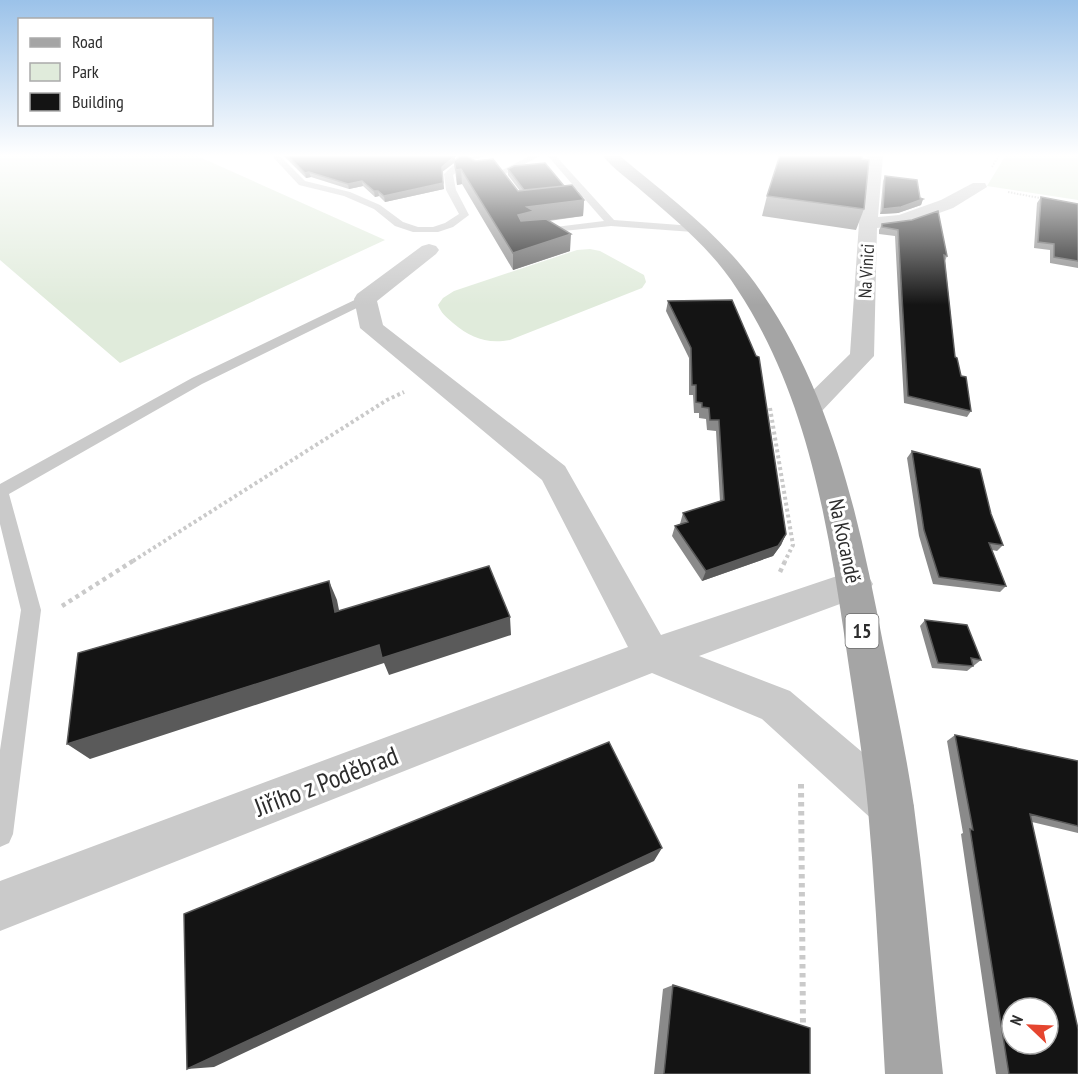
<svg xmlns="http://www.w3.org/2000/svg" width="1078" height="1074" viewBox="0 0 1078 1074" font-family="'PT Sans Narrow',sans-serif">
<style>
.green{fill:#e0ebdb}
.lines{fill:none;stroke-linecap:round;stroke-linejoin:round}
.path-far3{stroke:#cacaca;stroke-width:2;stroke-dasharray:1.5 1.5;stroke-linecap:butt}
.path-far2{stroke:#cacaca;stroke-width:4;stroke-dasharray:3 3;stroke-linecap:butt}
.path-far1{stroke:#cacaca;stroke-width:4.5;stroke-dasharray:4 4;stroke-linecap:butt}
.path{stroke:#cacaca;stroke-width:6;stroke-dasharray:4.5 4.5;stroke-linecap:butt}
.service{fill:#cacaca;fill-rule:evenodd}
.minor{fill:#cacaca;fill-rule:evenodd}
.primary{fill:#a5a5a5;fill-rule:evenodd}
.wall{fill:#8a8a8a}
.shaded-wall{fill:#5a5a5a}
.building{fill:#141414;stroke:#5a5a5a;stroke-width:1.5;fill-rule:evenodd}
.labels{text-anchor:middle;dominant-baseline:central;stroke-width:6;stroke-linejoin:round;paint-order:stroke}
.far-street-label{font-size:18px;fill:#2d2d2d;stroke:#fff}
.shield{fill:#fff;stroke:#6c6c6c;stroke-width:1.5}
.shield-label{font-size:20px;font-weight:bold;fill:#2d2d2d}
.street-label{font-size:21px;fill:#2d2d2d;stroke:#fff}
.near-street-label{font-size:26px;fill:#2d2d2d;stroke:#fff}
</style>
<rect width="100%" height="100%" fill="#fff"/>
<path class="green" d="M0 155H195L385 240 120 363 0 260Z
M1006 155H1078V200L987 186Z
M590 249 600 251 644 275 646 282 642 288 510 340C486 344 471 338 453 323 446 317 441 313 438 305L443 298 454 291 577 250Z"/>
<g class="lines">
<path class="path-far3" d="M992 167 999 155
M1008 192 1045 199"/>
<path class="path-far2" d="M770 408 793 545 785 561
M133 561 387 400 404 392"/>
<path class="path-far1" d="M780 572 786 559
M62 606 136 559"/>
<path class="path" d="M801 784 803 1028"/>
<path class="service" d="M271 155H279L305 181 350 192 380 205 403 222 418 227H433L445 223 459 214 446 190 444 174C456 162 469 154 486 155L468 163 453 175 456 190 469 215 453 227 438 232H413L395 226 374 209 344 196 299 185Z
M532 155H542L505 174 516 189 508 191 496 173Z
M547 155H555L614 220 693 226 698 229 693 232 611 226 535 234V230L539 229 604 221 583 197 555 200V196L579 192Z
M365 295 369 296V302L202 384 9 494 41 610 13 834 9 843 0 847V750L21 610 0 524V484L192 378Z"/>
<path class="minor" d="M867 155H883L878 217 899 215 941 200 973 183H985L987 187 953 208 909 224 877 228 874 356 820 413 810 415 800 413 796 407 850 354 859 223Z
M429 244 436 246 439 250 436 254 377 301 383 325 565 466 661 635 855 570 867 574 873 584 867 594 699 656 790 691 907 790 914 806 907 822 891 829 875 822 762 719 652 673 0 931V881L628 647 542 480 360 328 354 299 357 294 422 246Z"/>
<path class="primary" d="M602 155H619C666 195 718 232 755 283 831 388 859 518 883 643 894 697 906 752 914 807 926 896 933 985 943 1074H885C880 986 876 897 868 809 863 752 853 696 845 640 827 519 806 393 737 289 713 251 677 221 643 192 630 180 613 169 602 155Z"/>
</g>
<path class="wall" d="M283 155H452L455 156V160L518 191H520L508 175V169L564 186 584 200 583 216 549 221 570 251 513 270 462 184 457 185 454 163 442 172 444 189 385 202 379 196 375 197 363 186 349 189 311 177 306 178Z
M885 176 920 198 923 199 921 205 898 213 880 214 883 181Z
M767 196 864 209 856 230 762 216Z
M1041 197 1078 204V268L1050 263V250L1034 248 1037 203Z
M912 220 947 256 945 261 955 357 971 411 967 417 904 403 895 236 879 234V230L882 224Z
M668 301 786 534 781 545 773 556 702 581 672 536 675 526 680 524 683 513 720 501 716 431 707 430 706 419 699 418V413H694L693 395H689V358L666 311Z
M912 451 991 514 1003 545 997 551 992 550 1006 586 1000 592 933 584 919 536 907 458Z
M925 620 981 660 967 671 932 668 920 626Z
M955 735 1078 761V833L1032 822 1078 1074H996L961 834 963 833 947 741Z
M673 985 810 1074H654L663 989Z"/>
<path class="shaded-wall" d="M455 156V162L442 172 444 189 385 202 384 196 442 167Z
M461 169 462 184 457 185 456 170Z
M309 172 311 177 306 178 305 173Z
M362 181 363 186 349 189 348 184Z
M374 191H378L379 196 375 197Z
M923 199 921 205 898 213 880 214 883 209Z
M584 200 583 216 534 222 519 232 518 215 527 207Z
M571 234 570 251 513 270V253Z
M786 534 781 545 773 556 702 581 706 571Z
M329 581 337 600 343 630 335 612Z
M510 617 511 635 389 675 384 663 90 759 67 744 379 645Z
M662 848 654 861 214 1067 187 1069Z"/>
<path class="building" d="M287 155H452L455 156 442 167 443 183 384 196 378 191H374L362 181 348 184 309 172 305 173Z
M462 155H465L475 161 493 159 518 191 572 185 584 200 527 207 534 211 518 215 521 221 546 219 571 234 513 253 461 169 456 170 454 161Z
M780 155H862V159L869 160 864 209 767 196Z
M545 163 564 186 524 190 508 169 514 166Z
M885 176 917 180 920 198 923 199 901 207 883 209Z
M1041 197 1078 204V261L1054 257V244L1038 242Z
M938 211 947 256 944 255 955 357 957 358 961 376 966 377 971 411 908 396 898 230 882 227V224L912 220Z
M732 300 756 356 759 357 786 534 778 546 706 571 675 526 688 522 683 513 724 500 719 420H710L709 408 702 407V403L696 402V385H692L691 348 668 301Z
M912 451 980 469 991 514 1003 545 989 543 1006 586 939 577 924 530Z
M489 566 510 617 382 658 379 645 67 744 78 653 329 581 335 612Z
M925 620 967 625 981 660 971 658 973 666 938 663Z
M955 735 1078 761V826L1030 814 1078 1029V1074H1009L970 829 973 830ZM1012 1008H1048V1044H1012Z
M609 742 662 848 187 1069 184 914Z
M673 985 810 1028V1074H664Z"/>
<linearGradient id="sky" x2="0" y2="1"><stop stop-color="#9bc2e9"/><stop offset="0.51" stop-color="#fff"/><stop offset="1" stop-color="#fff" stop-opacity="0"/></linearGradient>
<rect width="1078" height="305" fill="url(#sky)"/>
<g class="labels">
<g class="far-street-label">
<text transform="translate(866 271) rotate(-87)">Na Vinici</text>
</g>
<rect class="shield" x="845.5" y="614" width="33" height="34" rx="4.5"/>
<g class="shield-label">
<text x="862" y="631">15</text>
</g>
<g class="street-label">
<text transform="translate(845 541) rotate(78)">Na Kocandě</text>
</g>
<g class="near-street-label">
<text transform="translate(326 781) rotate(-21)">Jiřího z Poděbrad</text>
</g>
</g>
<rect x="18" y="18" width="195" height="108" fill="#ffffff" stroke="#ababab" stroke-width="1.5"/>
<rect x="30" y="38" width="30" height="9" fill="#a5a5a5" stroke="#ababab" stroke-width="1.5"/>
<text x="72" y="48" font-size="18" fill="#2d2d2d">Road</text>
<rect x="30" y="63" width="30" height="18" fill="#e0ebdb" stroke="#ababab" stroke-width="1.5"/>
<text x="72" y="78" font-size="18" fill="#2d2d2d">Park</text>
<rect x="30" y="93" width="30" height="18" fill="#141414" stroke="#ababab" stroke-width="1.5"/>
<text x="72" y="108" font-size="18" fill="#2d2d2d">Building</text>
<g transform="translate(1030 1026) rotate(293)"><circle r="28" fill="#ffffff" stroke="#ababab" stroke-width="1.5"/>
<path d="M0-4.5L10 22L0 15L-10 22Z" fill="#e5452f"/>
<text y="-9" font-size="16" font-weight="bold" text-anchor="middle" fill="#2d2d2d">N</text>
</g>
</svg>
